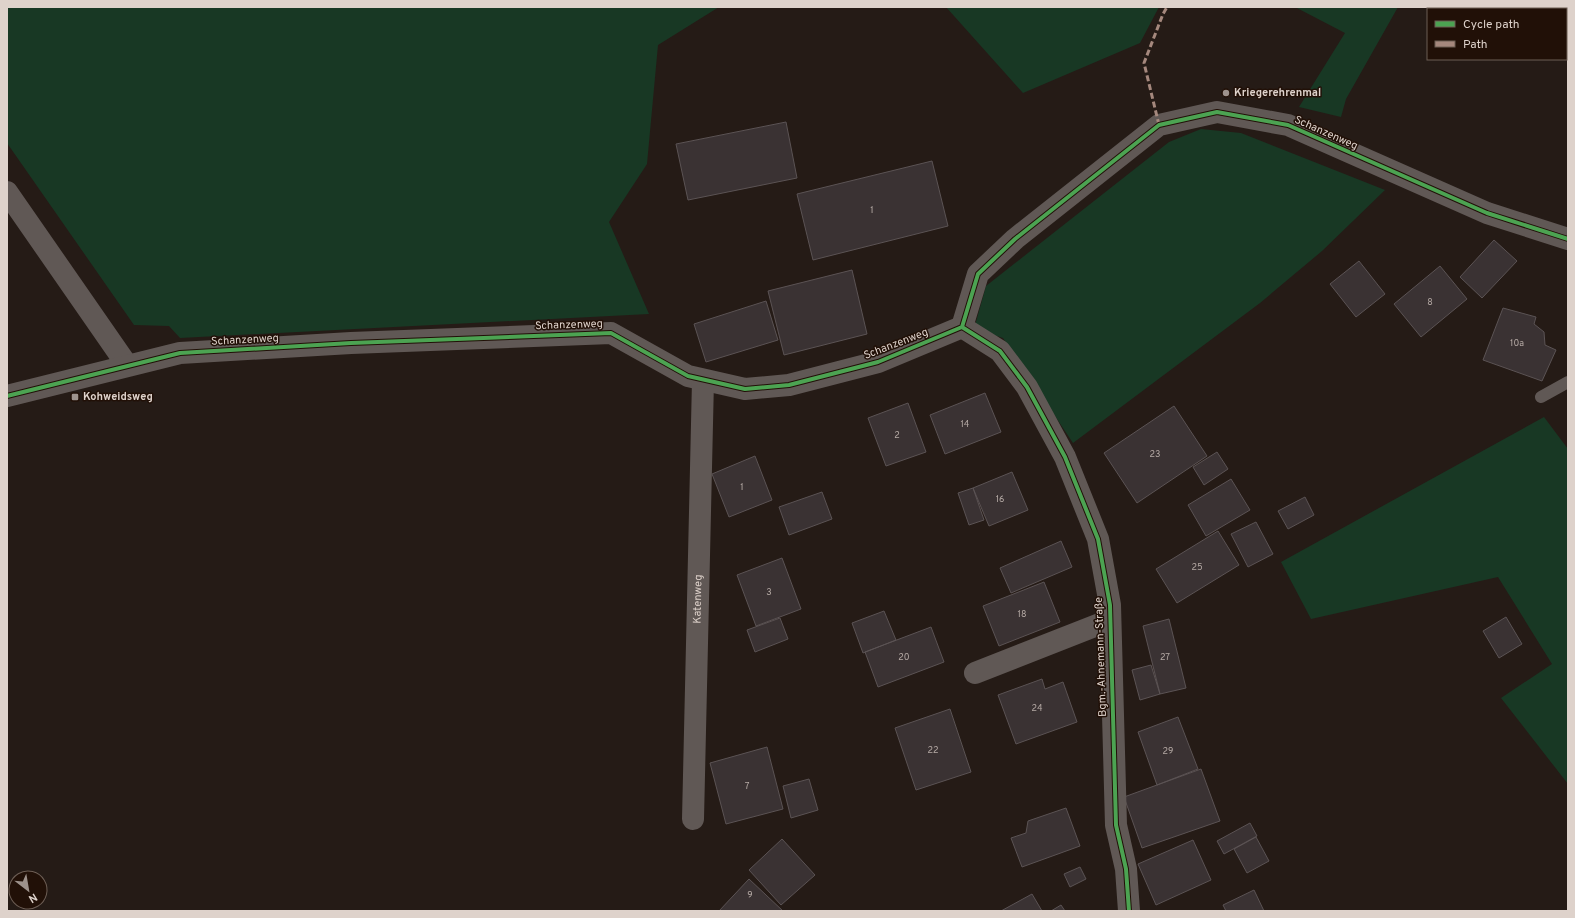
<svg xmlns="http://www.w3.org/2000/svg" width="1575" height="918" viewBox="0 0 1575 918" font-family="Overpass,sans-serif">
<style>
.green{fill:#183824}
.building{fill:#3a3233;stroke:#5b5354}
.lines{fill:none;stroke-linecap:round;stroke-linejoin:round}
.lane{stroke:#605855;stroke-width:12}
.street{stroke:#605855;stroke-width:22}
.quiet{stroke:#a5887d;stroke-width:3;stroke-dasharray:6 3;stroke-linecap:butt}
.cycleway-casing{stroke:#211007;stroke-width:6}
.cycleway{stroke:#4ca352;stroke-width:4}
.poi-dot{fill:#9d928c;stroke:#211007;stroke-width:1.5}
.labels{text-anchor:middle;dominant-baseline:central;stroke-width:3;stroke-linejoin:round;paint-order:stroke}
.number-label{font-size:9px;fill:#b5aaa5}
.poi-label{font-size:11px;font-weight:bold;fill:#ded2cb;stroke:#211007;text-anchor:start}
.street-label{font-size:11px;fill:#ded2cb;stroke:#211007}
</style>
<rect width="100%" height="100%" fill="#251b16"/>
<path class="green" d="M7 7H719L658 45 647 164 609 222 649 314 180 338 169 326 134 325 7 143Z
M946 7H1159L1140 43 1023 93Z
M1295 7H1398L1346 99 1341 117 1299 107 1345 33Z
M1201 129 1241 133 1385 190 1322 251 1260 303 1073 443 1003 338 974 329 986 286 1169 142Z
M1544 417 1568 449V784L1501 698 1552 664 1498 577 1311 619 1281 562Z"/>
<path class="building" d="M786 122 797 178 688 200 676 144Z
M932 161 948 226 813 260 797 194Z
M1494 240 1517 261 1482 298 1460 277Z
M1359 261 1385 294 1356 317 1330 284Z
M1440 266 1467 299 1421 337 1394 304Z
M852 270 867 334 784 355 768 291Z
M766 301 778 340 706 362 694 324Z
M1503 308 1536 317 1534 324 1544 332 1545 345 1556 350 1542 381 1483 360Z
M985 393 1001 432 945 454 930 415Z
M908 403 926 452 886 466 868 418Z
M1174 406 1207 456 1137 503 1104 453Z
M1217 452 1228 469 1204 485 1193 467Z
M755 456 772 500 729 517 712 474Z
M1012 472 1028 510 989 526 973 488Z
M1231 479 1250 510 1206 536 1188 505Z
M973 488 984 520 969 525 958 493Z
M822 492 832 519 789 535 779 507Z
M1305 497 1314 515 1288 529 1278 511Z
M1256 522 1273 554 1248 567 1231 534Z
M1218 531 1239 565 1177 603 1156 569Z
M1061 541 1072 567 1011 593 1000 568Z
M782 558 801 609 756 626 737 575Z
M1044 582 1060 622 999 646 983 606Z
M884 611 896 640 863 653 852 623Z
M1506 617 1522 644 1499 658 1483 631Z
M780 618 788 639 755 652 747 630Z
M1169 619 1186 688 1160 694 1143 626Z
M931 627 944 662 878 687 865 652Z
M1151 665 1160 694 1140 700 1132 670Z
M1042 679 1045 689 1063 682 1077 722 1016 744 998 695Z
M950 709 971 772 916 790 895 728Z
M1178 717 1198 769 1157 785 1138 732Z
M767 747 783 809 726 824 710 763Z
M1201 769 1220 821 1142 848 1124 797Z
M809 779 818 810 791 818 783 786Z
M1066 808 1080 846 1022 867 1011 838 1026 833 1028 821Z
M1250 823 1257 836 1224 854 1217 841Z
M1256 837 1269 861 1247 873 1234 849Z
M782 839 815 875 781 905 749 870Z
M1193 840 1211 880 1156 905 1138 864Z
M1080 867 1086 879 1070 887 1064 874Z
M749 879 783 911H719Z
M1254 890 1264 911H1226L1223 905Z
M1032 894 1042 911H1001Z
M1061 905 1065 911H1051Z"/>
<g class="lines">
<path class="lane" d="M1541 397 1568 382"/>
<g class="street">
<path d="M7 192 127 365"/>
<path d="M962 327 978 274 1015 239 1159 125 1217 112 1288 125 1487 213 1568 239"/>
<path d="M962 327 1000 351 1027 387 1065 457 1098 539 1110 605 1116 825 1126 869 1129 911"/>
<path d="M7 396 180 353 351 343 611 333 688 376 745 389 789 385 878 362 962 327"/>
<path d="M975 673 1110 620"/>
<path id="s1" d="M693 819 703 380"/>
</g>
<path class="quiet" d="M1159 125 1144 63 1163 14 1167 7"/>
<defs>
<path id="cycleway" d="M962 327 978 274 1015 239 1159 125 1217 112 1288 125 1487 213 1568 239
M962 327 1000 351 1027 387 1065 457 1098 539 1110 605 1116 825 1126 869 1129 911
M7 396 180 353 351 343 611 333 688 376 745 389 789 385 878 362 962 327"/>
</defs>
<use href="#cycleway" class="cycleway-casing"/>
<use href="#cycleway" class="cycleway"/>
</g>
<g class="poi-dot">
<circle cx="1226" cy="93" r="4"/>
<rect x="71" y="393" width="8" height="8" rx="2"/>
</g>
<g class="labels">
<g class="number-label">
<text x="872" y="210">1</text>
<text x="1430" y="302">8</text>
<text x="1517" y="343">10a</text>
<text x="965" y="424">14</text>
<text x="897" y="435">2</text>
<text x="1155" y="454">23</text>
<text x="742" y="487">1</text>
<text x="1000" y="499">16</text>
<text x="1197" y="567">25</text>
<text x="769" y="592">3</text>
<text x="1022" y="614">18</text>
<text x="904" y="657">20</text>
<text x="1165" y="657">27</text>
<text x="1037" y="708">24</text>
<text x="933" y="750">22</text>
<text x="1168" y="751">29</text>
<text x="747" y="786">7</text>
<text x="750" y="895">9</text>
</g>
<g class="poi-label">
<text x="1234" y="93">Kriegerehrenmal</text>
<text x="83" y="397">Kohweidsweg</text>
</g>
<g class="street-label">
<text transform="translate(1326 133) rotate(24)">Schanzenweg</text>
<text transform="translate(569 325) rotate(-2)">Schanzenweg</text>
<text transform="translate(245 340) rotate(-3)">Schanzenweg</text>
<text transform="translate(896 344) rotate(-21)">Schanzenweg</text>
<text stroke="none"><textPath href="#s1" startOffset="220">Katenweg</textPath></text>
<text transform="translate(1101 657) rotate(-92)">Bgm.-Ahnemann-Straße</text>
</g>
</g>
<rect width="1575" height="918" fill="none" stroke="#ded2cb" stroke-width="16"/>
<rect x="1427" y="8" width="140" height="52" fill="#211007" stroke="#6d5e55"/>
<rect x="1435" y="21" width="20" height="6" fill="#4ca352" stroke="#6d5e55"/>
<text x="1463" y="28" font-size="12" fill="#ded2cb">Cycle path</text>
<rect x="1435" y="41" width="20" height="6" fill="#a5887d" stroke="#6d5e55"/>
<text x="1463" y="48" font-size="12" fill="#ded2cb">Path</text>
<g transform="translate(28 890) rotate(149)"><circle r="19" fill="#211007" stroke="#6d5e55"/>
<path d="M0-3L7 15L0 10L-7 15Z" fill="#9d928c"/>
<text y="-6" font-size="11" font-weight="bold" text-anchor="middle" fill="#ded2cb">N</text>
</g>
</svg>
